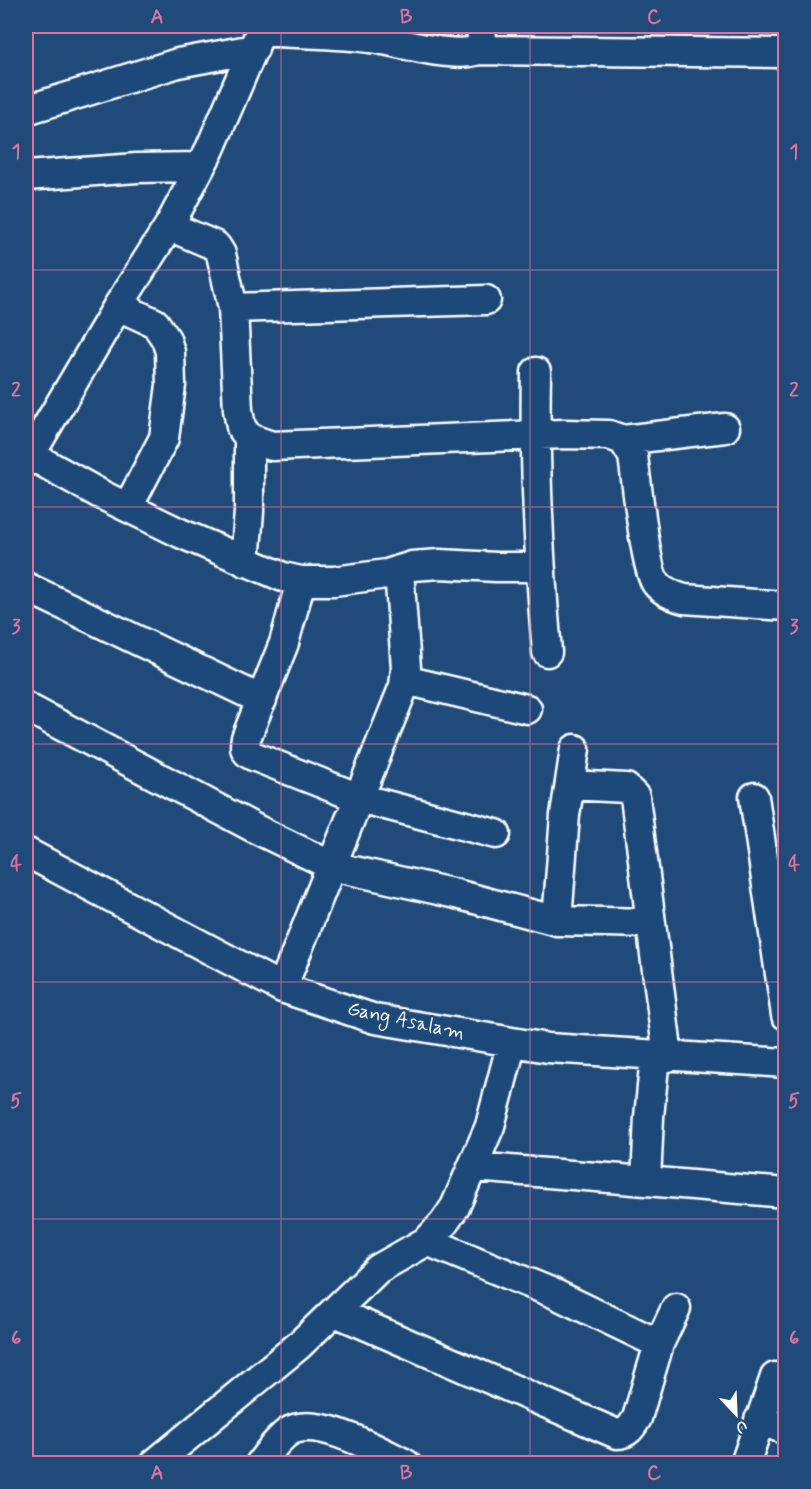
<svg xmlns="http://www.w3.org/2000/svg" width="811" height="1489" viewBox="0 0 811 1489" font-family="Mynerve,sans-serif">
<style>
.lines{fill:none;stroke-linecap:round;stroke-linejoin:round}
.minor-casing{stroke:#fff;stroke-width:33}
.minor{stroke:#1f4a7a;stroke-width:28}
.grid{fill:none;stroke:#da749d;stroke-width:1.5;stroke-opacity:0.55}
.labels{text-anchor:middle;dominant-baseline:central;stroke-width:4.5;stroke-linejoin:round;paint-order:stroke}
.street-label{font-size:20px;fill:#fff;stroke:#1f4a7a}
.neatline{fill:none;stroke:#da749d;stroke-width:2}
.grid-label{font-size:20px;text-anchor:middle;font-weight:bold;fill:#da749d}
</style>
<rect width="100%" height="100%" fill="#1f4a7a"/>
<filter id="ink" filterUnits="userSpaceOnUse"><feTurbulence type="fractalNoise" baseFrequency=".0167" numOctaves="2"/><feDisplacementMap in="SourceGraphic" scale="12" xChannelSelector="R" yChannelSelector="G"/><feConvolveMatrix kernelMatrix="1 2 1 2 8 2 1 2 1" color-interpolation-filters="sRGB"/></filter>
<g filter="url(#ink)">
<g class="lines">
<defs>
<path id="minor" d="M261 31C299 34 340 33 377 39 404 43 453 59 478 50L482 39 481 26
M478 50 786 53
M26 110 178 63 254 49
M26 176 137 168 200 167
M169 226 216 246 221 254 233 308 238 410 241 427 249 438 272 446 564 434 609 435 623 440 633 456C636 477 646 572 656 583 663 592 674 596 684 599L786 606
M118 306 155 323 166 339 170 352 171 385 164 438 128 507
M233 308 486 300
M536 372C534 466 539 559 547 652
M623 440 725 428
M30 455 102 495 180 533 283 577 301 581H334L387 574 412 566 440 564 496 567H540
M26 462 118 306 169 226 210 149 263 26
M245 562 249 512V438
M301 581 284 643 246 738C244 747 244 752 253 756L359 798 496 834
M26 587 262 700
M405 680 527 709
M26 707 258 830 332 866 456 894 557 921 651 923
M570 785 626 788 635 797 668 1057
M754 797 786 1015
M26 852 282 988 375 1019 548 1048 786 1063
M557 921 565 815 575 749
M282 988 404 686 406 668 399 570
M474 1167 646 1181 649 1117 655 1056
M646 1181 786 1193
M427 1241 553 1293 659 1344
M335 1312 617 1434C628 1434 632 1426 637 1418L659 1344 676 1308
M759 1420 786 1430
M154 1464 298 1346 378 1269 427 1241 444 1223 455 1207 490 1126 512 1042
M260 1464C268 1453 277 1440 288 1432 316 1414 379 1451 406 1464
M745 1464 775 1377"/>
</defs>
<use href="#minor" class="minor-casing"/>
<use href="#minor" class="minor"/>
</g>
</g>
<path class="grid" d="M281 26V1464M530 26V1464M26 270H786M26 507H786M26 744H786M26 982H786M26 1219H786"/>
<g class="labels">
<g class="street-label">
<text transform="translate(406 1021) rotate(12)">Gang Asalam</text>
</g>
</g>
<rect width="811" height="1489" fill="none" stroke="#1f4a7a" stroke-width="66"/>
<g transform="translate(736 1414) rotate(157)" stroke="#1f4a7a" stroke-width="4.5" paint-order="stroke">
<path d="M0-4.5L10 22L0 15L-10 22Z" fill="#ffffff"/>
<text y="-9" font-size="16" font-weight="bold" text-anchor="middle" fill="#ffffff">U</text>
</g>
<rect x="33" y="33" width="745" height="1423" class="neatline"/>
<g class="grid-label">
<text x="157" y="23">A</text>
<text x="406" y="23">B</text>
<text x="654" y="23">C</text>
<text x="16" y="158">1</text>
<text x="794" y="158">1</text>
<text x="16" y="396">2</text>
<text x="794" y="396">2</text>
<text x="16" y="633">3</text>
<text x="794" y="633">3</text>
<text x="16" y="870">4</text>
<text x="794" y="870">4</text>
<text x="16" y="1107">5</text>
<text x="794" y="1107">5</text>
<text x="16" y="1344">6</text>
<text x="794" y="1344">6</text>
<text x="157" y="1479">A</text>
<text x="406" y="1479">B</text>
<text x="654" y="1479">C</text>
</g>
</svg>
